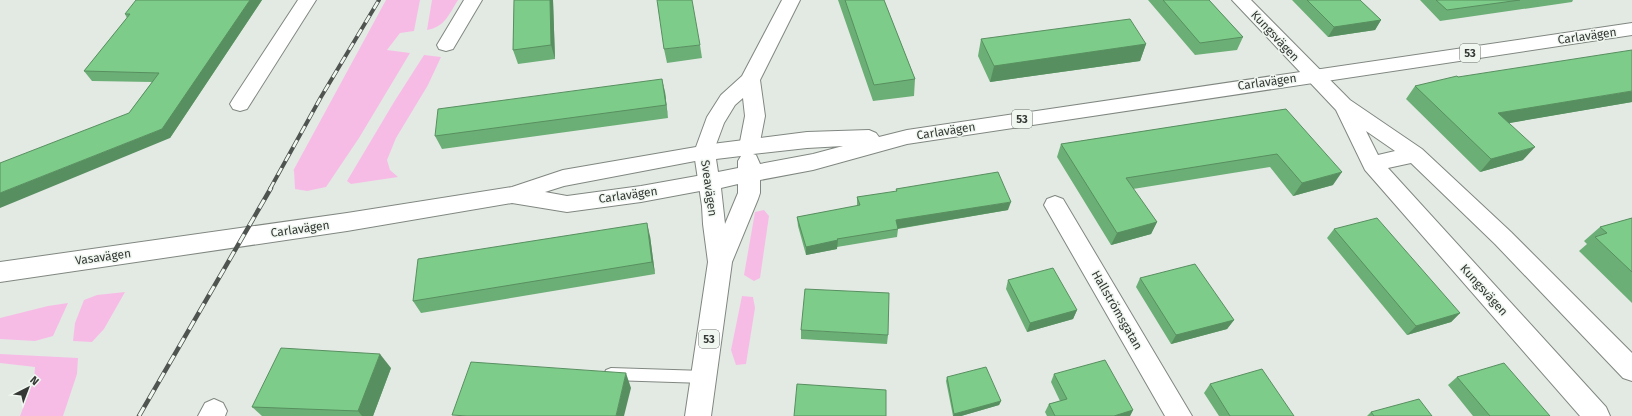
<svg xmlns="http://www.w3.org/2000/svg" width="1632" height="416" viewBox="0 0 1632 416" font-family="'Fira Sans',sans-serif">
<style>
.green{fill:#f7bce6}
.lines{fill:none;stroke-linecap:round;stroke-linejoin:round}
.lane-casing{stroke:#808781;stroke-width:2}
.street-casing{stroke:#808781;stroke-width:2}
.secondary-casing{stroke:#808781;stroke-width:2}
.primary-casing{stroke:#808781;stroke-width:2}
.lane{fill:#fff;fill-rule:evenodd}
.street{fill:#fff;fill-rule:evenodd}
.secondary{fill:#fff;fill-rule:evenodd}
.primary{fill:#fff;fill-rule:evenodd}
.rail-far1-casing{stroke:#505450;stroke-width:4}
.rail-casing{stroke:#505450;stroke-width:4.5}
.rail-far1{stroke:#f0f7f1;stroke-width:2.5;stroke-dasharray:8;stroke-linecap:butt}
.rail{stroke:#f0f7f1;stroke-width:3;stroke-dasharray:10;stroke-linecap:butt}
.wall{fill:#6caf76}
.shaded-wall{fill:#588f60}
.building{fill:#7dcc89;stroke:#588f60}
.labels{text-anchor:middle;dominant-baseline:central;stroke-width:3;stroke-linejoin:round;paint-order:stroke}
.shield{fill:#f0f7f1;stroke:#6d716d;stroke-width:1}
.shield-label{font-size:11px;font-weight:bold;fill:#353835}
.street-label{font-size:12px;fill:#353835;stroke:#f0f7f1}
</style>
<rect width="100%" height="100%" fill="#e3eae4"/>
<path class="green" d="M386 0H420L414 31 400 33 387 50 410 53 359 138 326 187 307 191 295 189 294 170 293 171Z
M432 0H458C449 14 445 27 427 30Z
M424 55 441 57 428 85 396 138 387 160 390 170 398 177 351 184 347 181 394 102Z
M764 210 769 216 760 278 754 281 744 275 755 212Z
M125 292 104 329 92 342 73 341 75 323 84 300 97 295Z
M742 296 753 297 755 308 746 364 736 365 731 350Z
M68 303 53 336 35 341 0 339V318L48 306Z
M0 354 78 358 77 374 63 416H20L34 379 35 367 0 363Z"/>
<g class="lines">
<defs>
<path id="lane" d="M611 368 704 371 709 373 711 377 709 381 704 383 611 380 606 378 604 374 606 370Z"/>
<path id="street" d="M298 0H316L247 109 240 111 233 109 230 104 233 99Z
M464 0H482L453 49 446 51 439 49 437 45Z
M1232 0H1251L1350 100 1422 149 1511 232 1632 353V381L1623 378 1495 244 1411 163 1388 168 1606 407 1610 416H1580L1365 170 1336 110ZM1366 131 1395 151 1378 155Z
M1055 196 1063 199 1192 416H1165L1044 205 1047 199Z
M214 399 223 403 227 411 225 416H198L205 403Z"/>
<path id="secondary" d="M782 0H800L760 80 765 116 759 147 756 152 749 155 742 152 739 147 745 116 743 98 735 105 724 123 711 158 564 186 545 192 567 196 641 186 708 174 716 176 719 182 716 188 641 202 567 212 512 203 347 231 0 282V262L347 213 512 187 563 170 696 147 707 117 721 95 742 76Z"/>
<path id="primary" d="M1632 23V35L907 144 813 170 760 180V193L758 199 732 262 711 416H685L708 262 703 224 702 206 694 153 697 148 704 145 807 132 869 130 876 133 879 137 907 130ZM843 146 813 154 760 164 756 155 753 154 807 148ZM741 156 738 161V168L718 172 716 159ZM738 184V193L725 224 721 188Z"/>
</defs>
<use href="#lane" class="lane-casing"/>
<use href="#street" class="street-casing"/>
<use href="#secondary" class="secondary-casing"/>
<use href="#primary" class="primary-casing"/>
<use href="#lane" class="lane"/>
<use href="#street" class="street"/>
<use href="#secondary" class="secondary"/>
<use href="#primary" class="primary"/>
<defs>
<path id="rail-far1" d="M270 189 321 97 379 0"/>
<path id="rail" d="M139 416 271 188"/>
</defs>
<use href="#rail-far1" class="rail-far1-casing"/>
<use href="#rail" class="rail-casing"/>
<use href="#rail-far1" class="rail-far1"/>
<use href="#rail" class="rail"/>
</g>
<path class="wall" d="M262 0 170 138 129 113 152 82 92 81 84 71 127 18 125 14Z
M514 0H553L555 59 518 64 513 50Z
M838 0H884L915 79 914 96 873 101Z
M1148 0H1209L1243 37 1237 50 1195 55Z
M1292 0H1360L1381 20 1375 30 1328 37Z
M1420 0H1573L1572 2 1440 21Z
M981 39 1146 44 1140 61 990 82 978 56Z
M700 45 702 58 667 63 664 49Z
M1458 77 1632 102 1508 123 1523 160 1480 172 1406 99 1415 86Z
M665 92 668 118 442 149 435 136Z
M1286 109 1333 185 1293 196 1270 167 1133 189 1157 222 1151 234 1111 245 1057 157 1061 144Z
M896 189 1008 210 898 229 897 237 837 247V249L806 255 798 226 797 217 857 206V197L896 192Z
M1632 218V303L1579 251 1587 244 1584 241 1600 227Z
M1334 229 1460 313 1451 322 1407 335 1327 238Z
M650 236 655 274 421 313 413 301Z
M1140 278 1234 320 1227 329 1171 344 1136 287Z
M1008 280 1077 310 1073 319 1027 332 1006 289Z
M801 330 888 335 887 344 801 339Z
M391 368 373 416H262L252 407Z
M1054 374 1133 410 1130 416H1047L1045 412 1049 404 1060 401 1051 382Z
M947 377 1001 401 999 405 961 416H953L946 381Z
M1457 377 1550 416H1473L1448 385Z
M1210 384 1294 416H1219L1204 393Z
M1371 412 1432 416H1367Z"/>
<path class="shaded-wall" d="M250 0H262L170 138 0 208V193L162 129Z
M550 0H553L555 59 551 45Z
M1381 20 1375 30 1328 37 1334 27Z
M1146 44 1140 61 990 82 994 66Z
M662 79 665 92 668 118Z
M1632 91V102L1487 127 1498 113Z
M1535 147 1523 160 1480 172 1491 159Z
M1342 172 1333 185 1293 196 1302 183Z
M1011 202 1008 210 895 229 896 220Z
M1157 222 1151 234 1111 245 1117 233Z
M647 223 650 236 655 274 652 262Z
M838 240 837 249 806 255V247Z
M1077 310 1073 319 1027 332 1030 323Z
M1460 313 1451 322 1407 335 1416 326Z
M1234 320 1227 329 1171 344 1176 335Z
M380 354 391 368 373 416H362L358 411Z
M626 373 631 388 624 416H616Z
M1001 401 999 405 961 416H953L954 414Z
M1133 410 1130 416H1114Z"/>
<path class="building" d="M136 0H250L162 129 0 193V163L129 113 159 73 84 71 130 14H125Z
M514 0H550L551 45 513 50Z
M657 0H692L700 45 664 49Z
M845 0H884L915 79 874 85Z
M1163 0H1209L1243 37 1200 43Z
M1307 0H1360L1381 20 1334 27Z
M1436 0H1520L1447 10Z
M1130 19 1146 44 994 66 981 39Z
M1632 50V91L1498 113 1535 147 1491 159 1415 86 1457 76 1458 77Z
M662 79 666 105 435 136 438 109Z
M1286 109 1342 172 1302 183 1277 154 1126 178 1157 222 1117 233 1061 144Z
M998 172 1011 202 896 220 898 229 837 239 838 240 806 247 797 217 860 205 857 197 897 191 896 189Z
M1377 218 1460 313 1416 326 1334 229Z
M1632 218V272L1595 237 1607 233 1600 227Z
M647 223 652 262 413 301 418 259Z
M1195 264 1234 320 1176 335 1140 278Z
M1053 268 1077 310 1030 323 1008 280Z
M805 289 889 293 888 335 801 330Z
M281 348 380 354 358 411 252 407Z
M1105 360 1133 410 1114 416H1055L1049 404 1067 399 1054 374Z
M471 362 626 373 616 416H467L452 415Z
M1504 363 1550 416H1490L1457 377Z
M986 367 1001 401 954 414 947 377Z
M1262 369 1294 416H1230L1210 384Z
M797 384 886 390V416H794Z
M1419 399 1432 416H1374L1371 412Z"/>
<g class="labels">
<g class="shield">
<rect x="1460" y="44" width="20" height="18" rx="3"/>
<rect x="1012" y="110" width="20" height="18" rx="3"/>
<rect x="699" y="330" width="20" height="18" rx="3"/>
</g>
<g class="shield-label">
<text x="1470" y="53">53</text>
<text x="1022" y="119">53</text>
<text x="709" y="339">53</text>
</g>
<g class="street-label">
<text transform="translate(1275 36) rotate(47)">Kungsvägen</text>
<text transform="translate(1587 36) rotate(-8)">Carlavägen</text>
<text transform="translate(1267 82) rotate(-8)">Carlavägen</text>
<text transform="translate(946 131) rotate(-9)">Carlavägen</text>
<text transform="translate(709 188) rotate(82)">Sveavägen</text>
<text transform="translate(628 195) rotate(-8)">Carlavägen</text>
<text transform="translate(300 229) rotate(-8)">Carlavägen</text>
<text transform="translate(103 257) rotate(-8)">Vasavägen</text>
<text transform="translate(1484 290) rotate(48)">Kungsvägen</text>
<text transform="translate(1117 310) rotate(60)">Hallströmsgatan</text>
</g>
</g>
<g transform="translate(28 388) rotate(42)" stroke="#f0f7f1" stroke-width="3" paint-order="stroke">
<path d="M0-3L7 15L0 10L-7 15Z" fill="#353835"/>
<text y="-6" font-size="11" font-weight="bold" text-anchor="middle" fill="#353835">N</text>
</g>
</svg>
